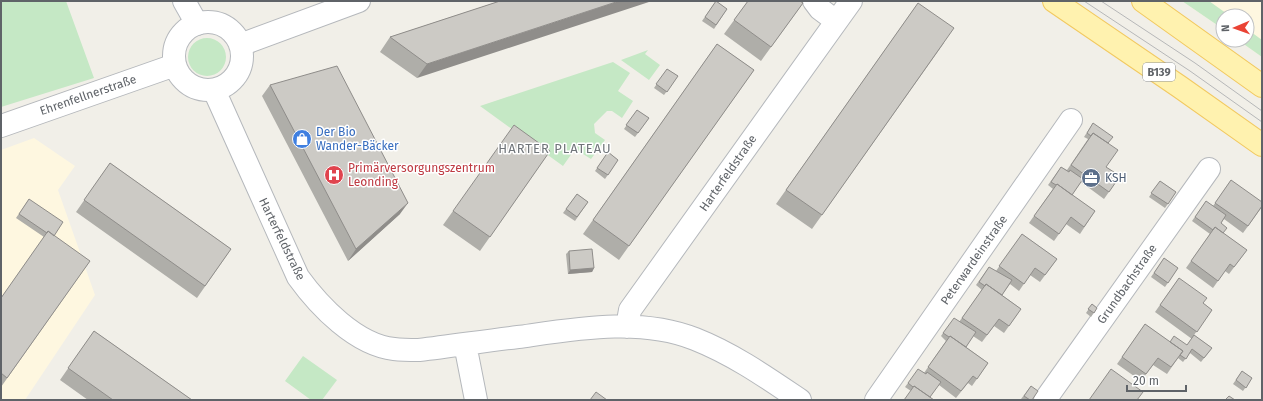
<svg xmlns="http://www.w3.org/2000/svg" width="1263" height="401" viewBox="0 0 1263 401" font-family="'Fira Sans',sans-serif">
<style>
.commercial{fill:#fef7e0}
.green{fill:#c5e8c5}
.lines{fill:none;stroke-linecap:round;stroke-linejoin:round}
.street-casing{stroke:#b5b8bc;stroke-width:24}
.secondary-casing{stroke:#b6babf;stroke-width:24}
.primary-casing{stroke:#f2c960;stroke-width:24}
.street{stroke:#fff;stroke-width:22}
.secondary{stroke:#fff;stroke-width:22}
.primary{stroke:#fff2af;stroke-width:22}
.tram{stroke:#b6b7b8;stroke-width:1}
.wall{fill:#afaea9}
.shaded-wall{fill:#8f8d8a}
.building{fill:#cccac5;stroke:#8f8d8a}
.labels{text-anchor:middle;dominant-baseline:central;stroke-width:3;stroke-linejoin:round;paint-order:stroke}
.shield{fill:#fff;stroke:#8f9295;stroke-width:1}
.shield-label{font-size:11px;font-weight:bold;fill:#5f6368}
.street-label{font-size:12px;fill:#5f6368;stroke:#fff}
.shop-label{font-size:12px;fill:#366cbe;stroke:#fff;text-anchor:start}
.health-label{font-size:12px;fill:#be3a42;stroke:#fff;text-anchor:start}
.service-label{font-size:12px;fill:#4e5e75;stroke:#fff;text-anchor:start}
.neighbourhood-label{font-size:13px;letter-spacing:1px;fill:#70757a;stroke:#fff}
</style>
<rect width="100%" height="100%" fill="#f1efe8"/>
<path class="commercial" d="M1182 1H1262V57L1238 40H1247V16H1223V29Z
M34 138 75 166 58 190 95 295 25 400H1V150Z"/>
<path class="green" d="M1 1H66L94 78 1 107Z
M1182 1H1209L1230 16H1223V29Z
M1247 29 1262 40V57L1238 40H1247Z
M188 57a19 19 0 1 1 38 0a19 19 0 1 1-38 0Z
M648 50 645 54 660 65 649 80 621 60Z
M613 62 630 73 618 91 633 101 622 118 612 111H607L594 124 595 133 605 140 591 159 575 149 563 166 480 106Z
M303 356 337 380 322 400H311L285 381Z"/>
<g class="lines">
<defs>
<path id="street" d="M814 1 820 9 836 21
M174 56a34 34 0 1 1 68 0a34 34 0 1 1-68 0Z
M240 45 359 1
M214 90 298 277C319 306 356 345 394 349 402 350 411 350 419 350 452 346 485 341 518 337 575 329 640 317 695 339 733 354 766 377 800 400
M1 126 175 65
M627 327 630 310 851 1
M465 344 476 400
M876 400 1071 120
M1045 400 1209 169"/>
<path id="secondary" d="M184 1 197 24"/>
<path id="primary" d="M1054 1 1180 87 1262 145
M1143 1 1262 86"/>
</defs>
<use href="#street" class="street-casing"/>
<use href="#secondary" class="secondary-casing"/>
<use href="#primary" class="primary-casing"/>
<use href="#street" class="street"/>
<use href="#secondary" class="secondary"/>
<use href="#primary" class="primary"/>
<path class="tram" d="M1084 1 1190 71 1262 122
M1101 1 1195 63 1262 111"/>
</g>
<path class="wall" d="M500 1 417 78 380 52 390 37Z
M716 1 727 9 714 29 702 21Z
M748 1 803 3 761 61 724 34Z
M918 3 944 43 812 229 776 204Z
M717 44 754 70 619 260 583 234Z
M667 69 678 76 664 95 654 88Z
M270 85 400 214 348 261 262 96Z
M637 110 649 118 635 137 624 129Z
M1093 123 1108 143 1106 167 1120 176 1104 199 1081 182 1072 195 1095 211 1080 234 1066 224 1054 241 1029 223 1053 189 1048 185 1061 167 1067 170 1088 139 1084 137Z
M550 151 480 251 443 225 453 211Z
M608 152 618 160 605 179 595 171Z
M110 163 231 249 197 298 76 212Z
M1231 180 1262 207 1243 233 1224 219 1221 223 1223 233 1247 250 1229 274 1225 271 1213 288 1186 268 1210 234 1192 221 1206 201 1213 206Z
M1160 181 1176 192 1165 208 1149 197Z
M577 194 588 202 575 221 563 213Z
M29 199 54 236 90 261 1 387V298L44 237 16 218Z
M1022 234 1057 259 1040 282 1030 275 1019 291 1010 284 1002 295 1021 309 1004 333 994 326 982 342 973 336 966 347 988 363 972 386 968 383 956 398 939 385 911 391 905 387 908 383 924 373 946 341 941 336 943 333 959 322 982 290 976 285 989 267 996 271Z
M569 251 594 268 592 272 568 274 566 254Z
M1164 258 1178 268 1165 287 1151 277Z
M1179 278 1203 303 1212 310 1194 335 1212 348 1201 362 1190 353 1183 362 1178 358 1167 374 1153 365 1141 381 1117 364 1145 324 1170 342 1187 345 1192 339 1155 312Z
M1092 304 1097 308 1091 317 1086 313Z
M94 331 192 400H88L60 380Z
M1242 371 1252 378 1243 391 1233 384Z
M1031 386 1032 400H1022L1021 399Z"/>
<path class="shaded-wall" d="M619 1H652L417 78 427 64Z
M408 203 400 214 348 261 356 249Z
M594 268 592 272 568 274 570 270Z"/>
<path class="building" d="M500 1H619L427 64 390 37Z
M716 1 727 9 716 25 705 17Z
M748 1H800L803 3 771 47 734 20Z
M918 3 954 28 822 215 786 190Z
M717 44 754 70 629 246 593 220Z
M337 66 408 203 356 249 270 85Z
M667 69 678 76 667 92 656 84Z
M637 110 649 118 638 133 626 125Z
M1093 123 1113 137 1108 143 1093 133 1091 136 1087 133Z
M514 125 550 151 490 237 453 211Z
M1093 133 1118 150 1106 167 1120 176 1109 192 1071 165Z
M608 152 618 160 608 175 597 168Z
M110 163 231 249 205 286 84 200Z
M1061 167 1069 172 1070 170 1083 179 1072 195 1057 184 1056 185 1051 182Z
M1231 180 1262 202V206L1248 226 1215 203Z
M1160 181 1176 192 1168 204 1151 193Z
M1057 184 1095 211 1084 227 1071 217 1059 234 1034 216Z
M577 194 588 202 577 217 566 209Z
M29 199 63 222 54 236 48 231 47 233 19 214Z
M1206 201 1226 215 1221 223 1227 228 1223 233 1215 227 1213 230 1195 217Z
M1215 227 1247 250 1234 267 1230 264 1218 281 1191 261Z
M48 231 90 261 7 378 1 373V298Z
M1022 234 1057 259 1045 275 1035 268 1024 284 999 266Z
M592 249 594 268 570 270 569 251Z
M1164 258 1178 268 1168 283 1154 273Z
M989 267 1012 280 1002 295 986 284 985 286 979 282Z
M1179 278 1207 298 1203 303 1212 310 1197 332 1160 305Z
M986 284 1021 309 1009 326 999 319 987 335 962 318Z
M1092 304 1097 308 1094 313 1088 309Z
M954 318 976 332 966 347 950 336 949 337 943 333Z
M1145 324 1183 351 1171 367 1158 358 1146 374 1122 357Z
M94 331 192 400H113L68 368Z
M1194 335 1212 348 1204 358 1192 349 1186 359 1180 355 1183 351 1170 342 1174 336 1187 345Z
M950 336 988 363 977 379 973 376 961 391 928 367Z
M918 369 926 374 927 372 941 382 930 397 914 386 913 387 908 383Z
M1111 369 1143 392 1137 400H1089Z
M1242 371 1252 378 1246 388 1236 380Z
M914 386 934 400H904Z
M1031 386 1038 391 1032 400H1030L1024 396Z
M596 392 607 400H590Z
M1229 396 1235 400H1225Z"/>
<defs>
<symbol id="shop-disc" viewBox="-11 -11 22 22"><circle r="9.5" fill="#3f7fe0" stroke="#fff"/><path d="M-5-2.5h2.3a2.7 3.5 0 0 1 5.4 0H5L5.5 6h-11ZM-1.5-2.5h3a1.5 2.3 0 0 0-3 0Z" fill="#fff"/></symbol>
<symbol id="hospital-disc" viewBox="-11 -11 22 22"><circle r="9.5" fill="#e0444e" stroke="#fff"/><path d="M-5-5h3v3.5h4V-5h3V5h-3V1.5h-4V5h-3Z" fill="#fff"/></symbol>
<symbol id="office-disc" viewBox="-11 -11 22 22"><circle r="9.5" fill="#5c6f8a" stroke="#fff"/><path d="M-6-3h4V-5.5h4V-3h4V5H-6ZM-1-4.5V-3h2v-1.5ZM-6 0V1H6V0Z" fill="#fff"/></symbol>
</defs>
<g fill-rule="evenodd">
<use href="#shop-disc" x="291" y="128" width="22" height="22"/>
<use href="#hospital-disc" x="323" y="164" width="22" height="22"/>
<use href="#office-disc" x="1080" y="167" width="22" height="22"/>
</g>
<g class="labels">
<rect class="shield" x="1143" y="63" width="32" height="18" rx="3"/>
<g class="shield-label">
<text x="1159" y="72">B139</text>
</g>
<g class="street-label">
<text transform="translate(88 95) rotate(-19)">Ehrenfellnerstraße</text>
<text transform="translate(728 173) rotate(-55)">Harterfeldstraße</text>
<text transform="translate(282 239) rotate(64)">Harterfeldstraße</text>
<text transform="translate(974 260) rotate(-55)">Peterwardeinstraße</text>
<text transform="translate(1127 284) rotate(-55)">Grundbachstraße</text>
</g>
<g class="shop-label">
<text x="316" y="132">Der Bio<tspan x="316" dy="14">Wander-Bäcker</tspan></text>
</g>
<g class="health-label">
<text x="348" y="168">Primärversorgungszentrum<tspan x="348" dy="14">Leonding</tspan></text>
</g>
<g class="service-label">
<text x="1105" y="178">KSH</text>
</g>
<g class="neighbourhood-label">
<text x="555" y="148">HARTER PLATEAU</text>
</g>
</g>
<rect width="1263" height="401" fill="none" stroke="#5f6368" stroke-width="4"/>
<g transform="translate(1235 28) rotate(268)"><circle r="19" fill="#ffffff" stroke="#bfc1c3"/>
<path d="M0-3L7 15L0 10L-7 15Z" fill="#ea4335"/>
<text y="-6" font-size="11" font-weight="bold" text-anchor="middle" fill="#5f6368">N</text>
</g>
<path d="M1127 385v6h59v-6" fill="none" stroke="#5f6368" stroke-width="2"/>
<text x="1133" y="385" font-size="12" fill="#5f6368" stroke="#ffffff" stroke-width="3" paint-order="stroke">20 m</text>
</svg>
